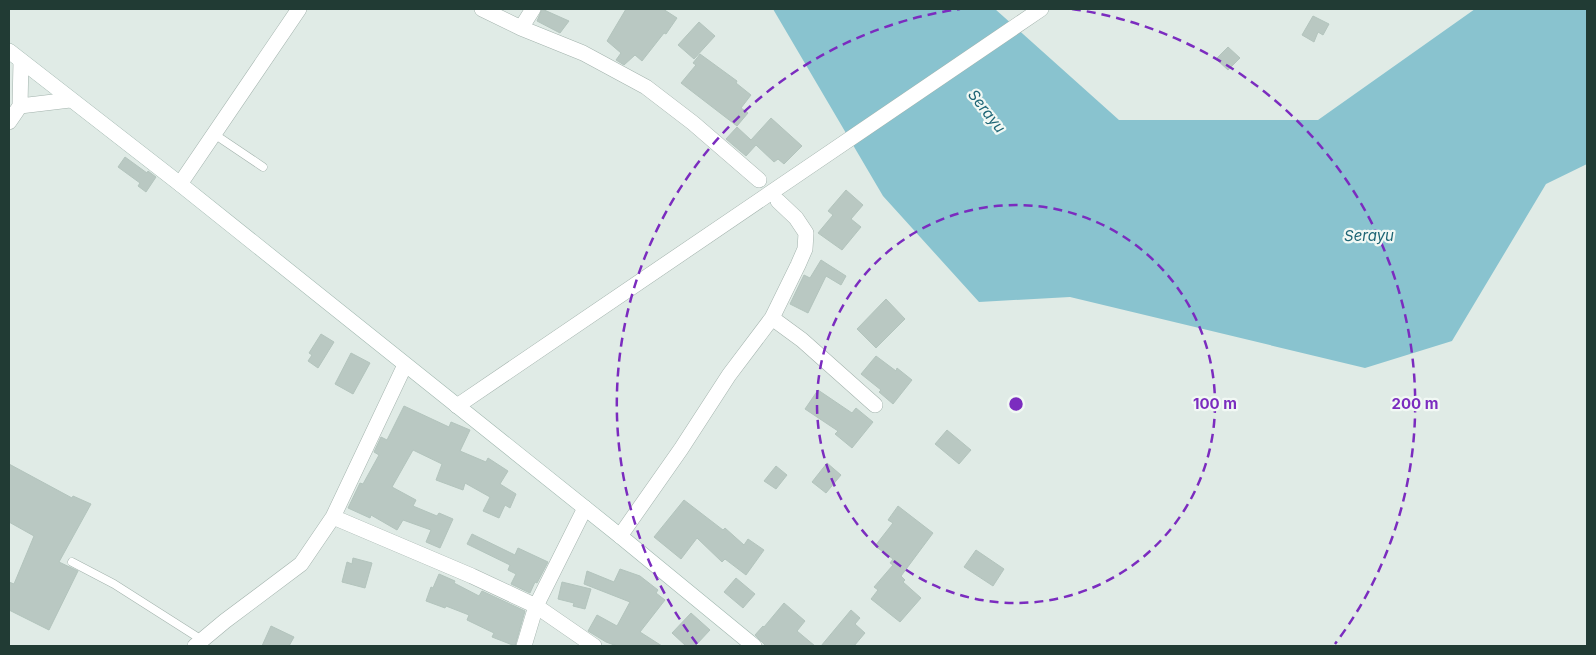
<svg xmlns="http://www.w3.org/2000/svg" width="1596" height="655" viewBox="0 0 1596 655" font-family="Inter,sans-serif">
<style>
.water{fill:#89c3cf}
.building{fill:#b9c8c2;stroke:#b3c4bd}
.lines{fill:none;stroke-linecap:round;stroke-linejoin:round}
.lane-casing{stroke:#a3b3ad;stroke-width:9}
.street-casing{stroke:#a3b3ad;stroke-width:16}
.secondary-casing{stroke:#9fb6ae;stroke-width:16}
.lane{stroke:#fff;stroke-width:8}
.street{stroke:#fff;stroke-width:15}
.secondary{stroke:#fff;stroke-width:15}
.ring{fill:none;stroke:#7b2cbf;stroke-width:2.5;stroke-dasharray:9 6}
.labels{text-anchor:middle;dominant-baseline:central;stroke-width:4.5;stroke-linejoin:round;paint-order:stroke}
.water-label{font-size:15px;font-style:italic;fill:#1d6575;stroke:#f1f8f4}
.centre{fill:#7b2cbf;stroke:#f1f8f4;stroke-width:2.5}
.ring-label{font-size:15px;text-anchor:middle;font-weight:bold;fill:#7b2cbf;stroke:#f1f8f4;stroke-width:4.5;stroke-linejoin:round;paint-order:stroke}
</style>
<rect width="100%" height="100%" fill="#e0ebe6"/>
<path class="water" d="M773 9H995L1119 120H1318L1475 9H1587V164L1546 184 1452 341 1365 368 1070 297 979 302 883 196Z"/>
<path class="building" d="M542 9 569 21 560 33 537 21Z
M626 9H663L677 18 666 34 664 33 642 61 635 55 624 65 616 60 621 53 607 41Z
M1313 16 1329 24 1323 35 1318 32 1314 42 1302 35Z
M699 22 715 36 694 59 678 45Z
M1228 47 1240 58 1228 70 1216 59Z
M700 54 737 81 736 83 751 95 741 108 748 113 737 126 681 83 696 65 693 63Z
M771 118 802 146 784 164 778 159 774 162 756 145 746 156 726 139 737 127 751 140Z
M125 157 147 173 148 171 156 177 146 192 138 186 140 183 118 167Z
M846 190 863 205 851 219 861 227 842 250 818 233 833 215 828 211Z
M821 260 846 276 841 285 826 276 808 313 790 304 804 275 810 278Z
M886 299 905 319 876 348 857 329Z
M321 334 334 342 318 368 308 361 312 355 309 353Z
M351 353 370 363 353 394 335 384Z
M876 356 896 371 897 368 912 380 893 404 879 392 881 390 861 374Z
M818 390 852 413 856 408 873 422 852 448 835 434 838 431 805 409Z
M404 406 449 427 451 422 470 430 460 451 486 462 488 458 508 471 500 484 516 494 510 508 505 505 499 518 483 511 490 497 465 483 463 490 436 480 442 464 413 450 392 487 416 500 413 506 437 516 439 513 453 519 440 548 426 542 431 530 403 520 397 530 371 515 370 518 348 508 360 483 363 484 379 455 374 452 381 437 387 440Z
M947 430 971 450 959 464 935 444Z
M827 463 841 475 826 493 812 482Z
M9 464 72 498 73 496 91 504 59 562 78 571 49 630 9 610V582L14 584 34 536 9 522Z
M776 466 787 475 776 489 764 481Z
M684 500 723 530 725 528 744 545 748 539 764 550 746 575 725 559 722 562 697 538 681 559 654 537Z
M898 506 933 533 901 576 905 580 903 582 921 598 900 622 871 599 878 590 874 587 893 565 890 563 893 559 875 546 893 523 888 520Z
M472 534 515 555 518 548 548 562 537 583 535 582 530 593 511 584 516 574 508 570 510 565 467 544Z
M976 550 1004 569 993 586 964 567Z
M353 558 372 563 365 588 342 582 347 562 352 564Z
M620 569 640 576 658 590 656 593 665 600 640 632 662 646H617L606 642 588 631 597 615 617 626 630 602 584 584 587 571 614 582Z
M439 574 455 581 454 583 479 596 482 591 525 611 515 646 492 637 494 633 467 620 469 615 446 606 445 608 426 601 431 587 433 588Z
M736 578 755 594 743 608 724 592Z
M562 582 591 589 585 609 573 606 574 603 558 599Z
M784 603 805 621 797 631 815 646H766L755 635 763 626 764 627Z
M851 610 860 618 855 624 865 633 854 646H821Z
M691 613 710 630 695 646H686L672 633Z
M271 626 294 637 289 646H262Z"/>
<g class="lines">
<defs>
<path id="lane" d="M214 134 263 167
M72 562 114 584 202 640"/>
<path id="street" d="M482 9 521 28 583 53 646 87 693 123 759 180
M521 28 533 9
M20 106 70 100
M9 122 20 106 21 61
M180 184 299 9
M772 318 802 340 875 405
M457 406 1041 9
M333 517 472 576 536 606 594 646
M620 536 681 449 729 375 772 318 798 265 805 249 806 233 796 218 778 201
M195 646 225 621 301 564 333 517 405 365
M524 646 536 606 585 508"/>
<path id="secondary" d="M9 51 180 184 620 536 754 646"/>
</defs>
<use href="#lane" class="lane-casing"/>
<use href="#street" class="street-casing"/>
<use href="#secondary" class="secondary-casing"/>
<use href="#lane" class="lane"/>
<use href="#street" class="street"/>
<use href="#secondary" class="secondary"/>
</g>
<g class="ring">
<circle cx="1016" cy="404" r="199"/>
<path d="M697 644A399 399 0 0 1 960 9M1072 9A399 399 0 0 1 1335 644"/>
</g>
<g class="labels">
<g class="water-label">
<text transform="translate(987 111) rotate(52)">Serayu</text>
<text x="1369" y="235">Serayu</text>
</g>
</g>
<circle cx="1016" cy="404" r="8" class="centre"/>
<g class="ring-label">
<text x="1215" y="409">100 m</text>
<text x="1415" y="409">200 m</text>
</g>
<rect width="1596" height="655" fill="none" stroke="#213b34" stroke-width="20"/>
</svg>
